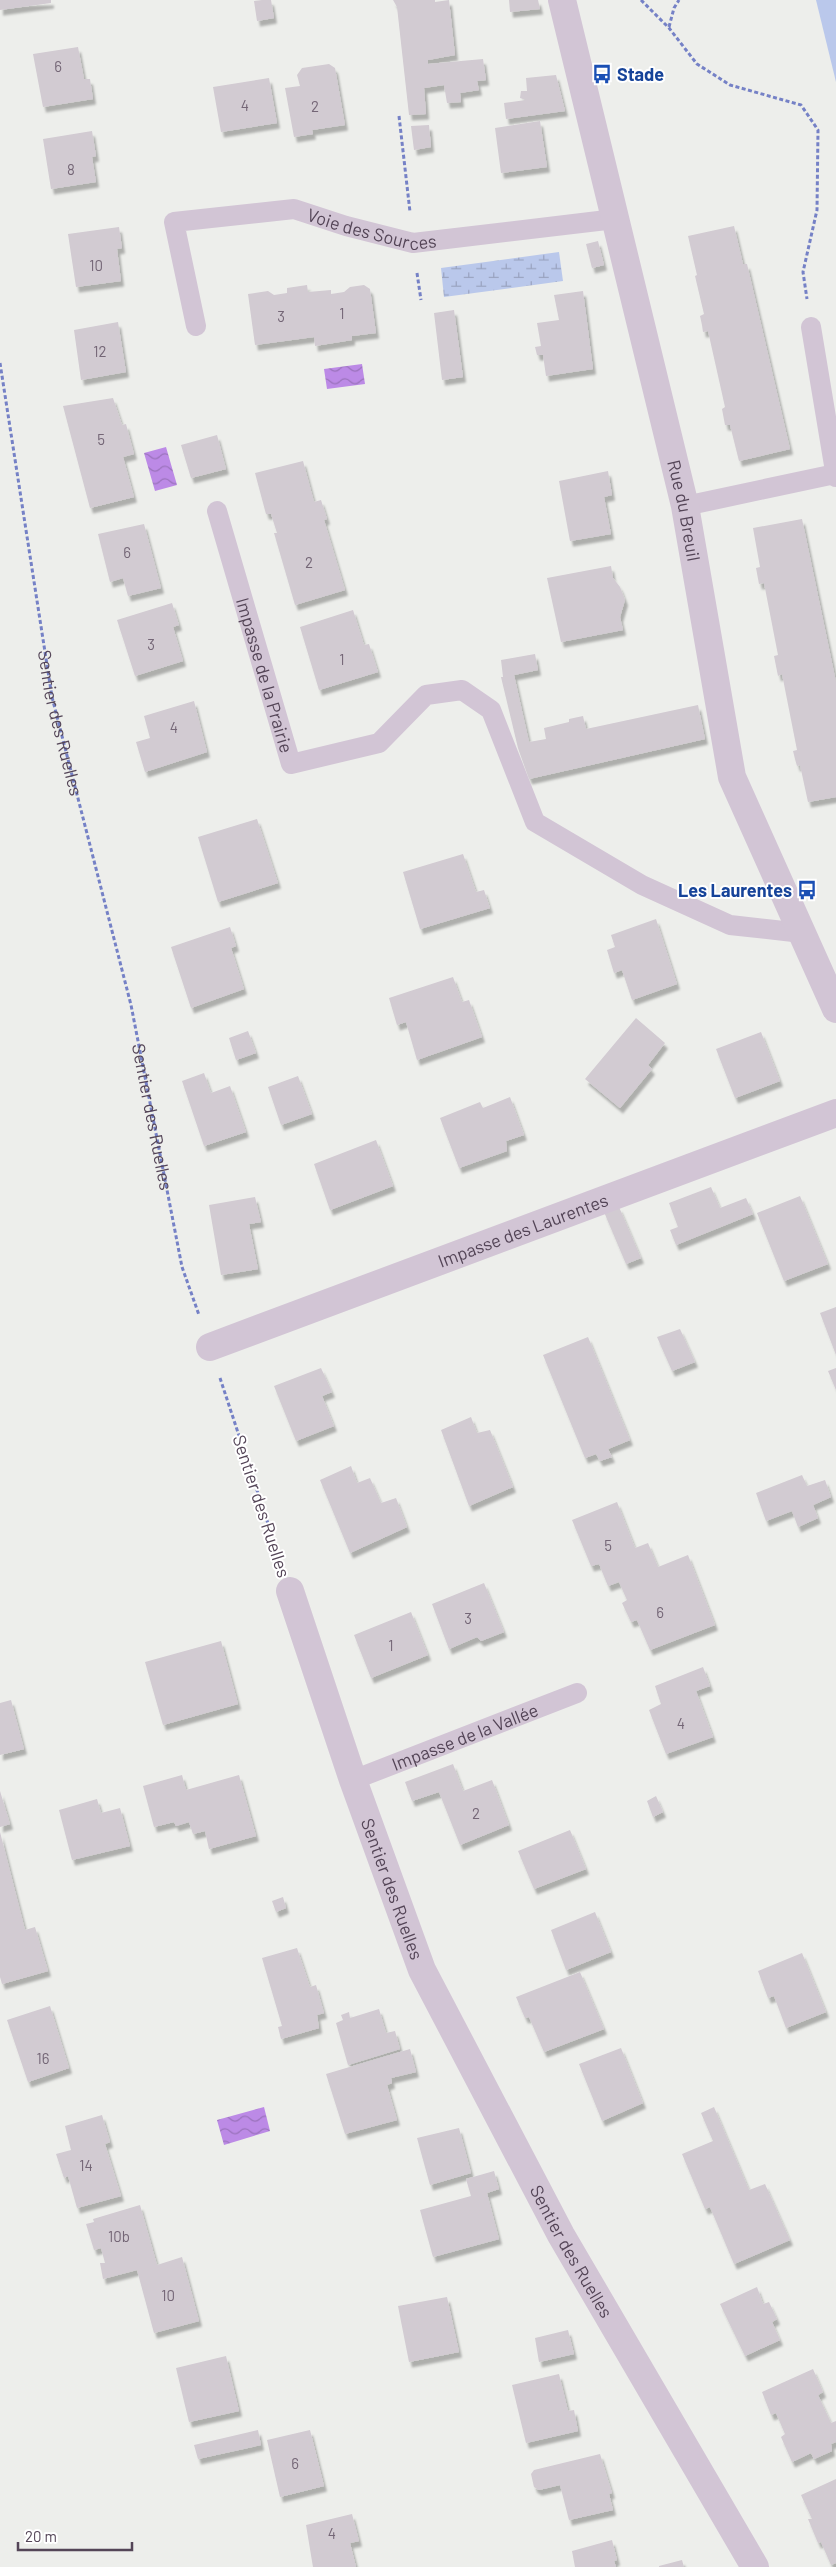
<svg xmlns="http://www.w3.org/2000/svg" width="836" height="2567" viewBox="0 0 836 2567" font-family="Barlow,sans-serif">
<style>
.wetland{fill:url(#wetland-marsh)}
.garden{fill:#bac8eb}
.water{fill:url(#water-waves)}
.building{fill:#d2cbd2;filter:url(#shadow)}
.lines{fill:none;stroke-linecap:round;stroke-linejoin:round}
.path{stroke:#7581c6;stroke-width:3;stroke-dasharray:4 2.5;stroke-linecap:butt}
.service{stroke:#d2c5d5;stroke-width:20}
.minor{stroke:#d2c5d5;stroke-width:28}
.labels{text-anchor:middle;dominant-baseline:central;stroke-width:4;stroke-linejoin:round;paint-order:stroke}
.number-label{font-size:15px;fill:#746676}
.transit-label{font-size:18px;font-weight:bold;fill:#164399;stroke:#fff;text-anchor:start}
.street-label{font-size:18px;fill:#544557;stroke:#fff}
</style>
<defs>
<pattern id="wetland-marsh" width="20" height="14" patternUnits="userSpaceOnUse" patternTransform="scale(1.25)"><rect width="20" height="14" fill="#bac8eb"/><path d="M1 5h8M5 5V1M11 12h8M15 12V8" fill="none" stroke="#9aa4c1"/></pattern>
<pattern id="water-waves" width="16" height="10" patternUnits="userSpaceOnUse" patternTransform="scale(1.25)"><rect width="16" height="10" fill="#bc8ae6"/><path d="M0 5q4-4 8 0t8 0" fill="none" stroke="#9b73bd"/></pattern>
<filter id="shadow"><feDropShadow dx="3" dy="5.5" stdDeviation="1" flood-color="#0004"/></filter>
</defs>
<rect width="100%" height="100%" fill="#edeeeb"/>
<path class="wetland" d="M559 252 563 281 444 297 441 268Z"/>
<path class="garden" d="M816 0H836V82Z"/>
<path class="water" d="M362 364 365 384 327 389 324 369Z
M166 447 177 485 155 491 144 453Z
M264 2107 270 2131 224 2145 217 2120Z"/>
<path class="building" d="M0 0H51V3L0 10Z
M262 0H271L274 18 257 21 254 1Z
M393 0H435V2L449 0 455 55 428 60V64L483 59 486 80 477 81 479 90 460 93 461 102 447 103 444 85 424 88 426 114 409 115 397 7Z
M509 0H538L540 9 510 12Z
M78 47 84 79H90L93 99 43 107 33 54Z
M329 64 335 68 345 125 312 130 313 134 294 137 285 88 300 86 297 75 302 68Z
M556 75 565 111 506 119 504 103 526 100 520 98 521 91H527L526 78Z
M269 78 277 123 221 132 213 87Z
M540 121 547 167 501 173 495 128Z
M429 125 431 147 414 150 411 126Z
M92 131 96 156 92 157 96 182 51 189 43 139Z
M734 226 743 264H747L790 449 739 461 730 425H725L722 409 725 407 708 331 703 332 702 325 700 316 704 314 695 276 697 275 688 236Z
M119 227 122 248 117 249 121 281 76 287 68 234Z
M598 241 604 265 592 268 586 244Z
M307 285 308 292 331 290V294L344 292 350 287 364 285 370 289 376 333 352 336V340L315 346 314 337 255 345 248 294 268 291 274 295 287 293V288Z
M583 291 593 369 546 376 543 355H537L535 347 541 346 537 323 559 320 554 295Z
M454 310 463 377 442 380 434 313Z
M118 322 126 372 81 380 74 330Z
M113 398 122 425 126 424 134 454 123 457 134 497 90 508 63 406Z
M217 435 226 469 191 478 181 445Z
M303 461 314 502 321 500 327 519 324 520 345 590 295 605 274 533H277L271 514H266L255 473Z
M608 471 612 495 604 497 611 534 570 541 559 481Z
M802 519 836 682V797L808 802 800 765 797 766 795 759 793 751 797 750 782 674 778 676 774 656 778 655 764 583 759 584 756 568 760 567 753 528Z
M144 524 161 588 128 596 123 578 110 582 98 534Z
M611 566 613 578 620 587 625 600 620 617 623 630 561 642 547 578Z
M172 603 179 625 173 627 183 661 135 676 117 620Z
M353 610 364 645 369 644 378 672 319 690 300 627Z
M535 654 538 670 514 675 529 742 546 739 544 728 569 722V719L583 716 586 729 698 705 705 739 529 779 518 748 501 677H503L501 660Z
M194 701 207 752 145 772 136 742 150 738 144 716Z
M257 819 278 883 218 902 198 837Z
M463 854 476 892 484 890 490 908 420 929 403 872Z
M656 919 677 984 632 1000 622 970 614 973 607 950 615 947 611 935Z
M230 927 236 946 231 948 244 989 191 1008 171 947Z
M453 977 462 1002 469 1000 482 1037 417 1060 406 1022 397 1025 389 998Z
M636 1018 665 1043 648 1065 652 1069 620 1108 585 1079Z
M248 1031 256 1053 236 1060 229 1038Z
M761 1032 780 1081 735 1098 716 1049Z
M204 1073 211 1093 230 1086 246 1132 204 1146 182 1081Z
M298 1076 312 1114 281 1125 268 1087Z
M510 1097 524 1135 506 1141 507 1151 459 1168 440 1118 480 1102 483 1108Z
M376 1140 393 1186 330 1210 314 1164Z
M711 1187 720 1208 746 1198 753 1214 676 1245 670 1230 678 1227 669 1203Z
M800 1196 828 1264 784 1281 757 1213Z
M255 1197 261 1222 249 1224 258 1269 221 1275 209 1205Z
M619 1207 641 1258 626 1264 604 1212Z
M836 1307V1355L820 1313Z
M680 1329 695 1362 672 1371 657 1337Z
M588 1337 630 1440 608 1449 612 1457 600 1461 596 1454 585 1458 543 1355Z
M321 1368 332 1392 322 1396 334 1426 296 1441 274 1386Z
M836 1368V1390L828 1371Z
M471 1417 477 1433 490 1430 513 1487 469 1506 441 1430Z
M351 1466 357 1483 370 1478 381 1503 396 1498 407 1527 350 1553 320 1480Z
M802 1475 807 1486 825 1480 831 1497 813 1505 818 1518 798 1527 792 1511 766 1521 756 1493Z
M617 1502 635 1548 648 1543 658 1567 688 1555 715 1625 650 1650 637 1620 631 1622 622 1603 627 1600 619 1582 608 1586 599 1564 591 1566 572 1520Z
M484 1583 504 1632 481 1641 477 1637 449 1649 432 1604Z
M411 1612 428 1655 371 1678 354 1635Z
M221 1641 238 1704 163 1725 145 1662Z
M703 1667 710 1686 696 1691 713 1737 666 1754 649 1710 661 1704 655 1686Z
M11 1700 24 1749 0 1755V1703Z
M453 1764 463 1791 492 1780 509 1825 460 1845 439 1792 412 1801 405 1782Z
M182 1775 186 1790 239 1775 256 1836 209 1849 205 1831 193 1834 189 1822 176 1826 174 1822 154 1827 143 1786Z
M0 1791 10 1824 0 1827Z
M656 1796 663 1812 653 1817 647 1801Z
M97 1799 101 1813 120 1808 130 1846 72 1860 59 1810Z
M570 1830 586 1869 534 1889 518 1851Z
M0 1832 25 1930 35 1927 48 1971 2 1984 0 1977Z
M283 1897 286 1908 276 1912 272 1901Z
M595 1912 611 1952 566 1970 551 1930Z
M297 1948 310 1987 316 1985 324 2013 317 2015 319 2028 281 2039 278 2027 282 2026 262 1958Z
M802 1953 826 2012 786 2028 774 1996 768 1998 758 1971Z
M580 1972 604 2029 544 2052 529 2017 525 2018 516 1997Z
M50 2006 69 2068 28 2082 7 2020Z
M379 2009 386 2033 395 2031 400 2049 348 2065 336 2023 343 2020 341 2015 349 2012 350 2018Z
M621 2048 643 2103 602 2121 579 2064Z
M410 2049 416 2072 391 2078 392 2083 387 2085 397 2120 345 2134 326 2074Z
M714 2107 749 2190 765 2184 790 2240 734 2264 710 2207 705 2209 682 2154 713 2141 701 2113Z
M102 2115 110 2142 105 2144 121 2196 77 2208 68 2176 64 2178 56 2154 71 2150 65 2126Z
M459 2128 471 2173 430 2185 417 2138Z
M494 2171 499 2189 487 2193 499 2239 433 2257 420 2210 471 2196 466 2179Z
M140 2205 157 2265 182 2257 199 2321 154 2333 137 2270 103 2279 100 2263H105L101 2248 94 2250 86 2224 94 2222 93 2219Z
M757 2287 763 2304 769 2302 777 2319 772 2322 780 2340 745 2356 720 2304Z
M447 2297 459 2352 409 2362 398 2306Z
M568 2330 574 2354 539 2362 535 2338Z
M226 2356 239 2411 189 2422 176 2368Z
M813 2369 823 2392 818 2395 831 2423 836 2421V2442L831 2444 832 2451 814 2459 811 2453 792 2462 781 2437 785 2434 776 2413 771 2415 762 2392Z
M559 2374 568 2411 574 2410 578 2431 526 2443 512 2385Z
M258 2430 261 2445 198 2459 194 2445Z
M310 2430 324 2486 280 2497 267 2440Z
M600 2454 612 2493 609 2494 613 2510 569 2520 560 2485 539 2490 534 2487 531 2474 534 2470Z
M836 2479V2563L831 2565 821 2542 818 2543 808 2519H812L801 2495Z
M352 2514 359 2541 350 2543 356 2567H313L306 2525Z
M612 2540 617 2560 614 2561 616 2567H575L572 2551Z
M682 2560 684 2567H659V2566Z"/>
<g class="lines">
<g class="path">
<path d="M641 0 669 28 697 64 730 85 801 105 818 130 817 210 803 272 807 299"/>
<path d="M669 27 674 8 679 0"/>
<path d="M399 116 410 212"/>
<path d="M417 273 421 300"/>
<path id="s1" d="M0 363 52 697 131 1005 182 1267 199 1315"/>
<path d="M220 1378 280 1560"/>
</g>
<g class="service">
<path id="s2" d="M196 326 174 222 294 209 346 226 413 243 615 219"/>
<path d="M811 327 836 477"/>
<path d="M685 506 835 474"/>
<path id="s3" d="M217 511 291 764 379 743 426 695 462 690 491 710 535 822 642 885 730 925 802 933"/>
<path id="s4" d="M353 1780 577 1693"/>
</g>
<g class="minor">
<path id="s5" d="M562 0 685 506 732 777 836 1009"/>
<path id="s6" d="M210 1347 836 1113"/>
<path id="s7" d="M290 1591 353 1780 422 1970 561 2235 755 2567"/>
</g>
</g>
<defs>
<symbol id="bus-bare" viewBox="-9 -9 18 18"><path d="M-5-6H5V4H4V6H2V4H-2V6H-4V4H-5ZM-3.5-4V0h7V-4ZM-3.5 1.2v1.5H-2V1.2ZM2 1.2v1.5H3.5V1.2Z" fill="#1a4fb4" stroke="#fff" stroke-width="2.5" paint-order="stroke"/></symbol>
</defs>
<g fill-rule="evenodd">
<use href="#bus-bare" x="588" y="60" width="28" height="28"/>
<use href="#bus-bare" x="793" y="876" width="28" height="28"/>
</g>
<g class="labels">
<g class="number-label">
<text x="58" y="66">6</text>
<text x="245" y="105">4</text>
<text x="315" y="106">2</text>
<text x="71" y="169">8</text>
<text x="96" y="265">10</text>
<text x="342" y="313">1</text>
<text x="281" y="316">3</text>
<text x="100" y="351">12</text>
<text x="101" y="439">5</text>
<text x="127" y="552">6</text>
<text x="309" y="562">2</text>
<text x="151" y="644">3</text>
<text x="342" y="659">1</text>
<text x="174" y="727">4</text>
<text x="608" y="1545">5</text>
<text x="660" y="1612">6</text>
<text x="468" y="1618">3</text>
<text x="391" y="1645">1</text>
<text x="681" y="1723">4</text>
<text x="476" y="1813">2</text>
<text x="43" y="2058">16</text>
<text x="86" y="2165">14</text>
<text x="119" y="2236">10b</text>
<text x="168" y="2295">10</text>
<text x="295" y="2463">6</text>
<text x="332" y="2533">4</text>
</g>
<g class="transit-label">
<text x="617" y="74">Stade</text>
<text x="792" y="890" text-anchor="end">Les Laurentes</text>
</g>
<g class="street-label">
<text stroke="none"><textPath href="#s2" startOffset="308">Voie des Sources</textPath></text>
<text stroke="none"><textPath href="#s5" startOffset="525">Rue du Breuil</textPath></text>
<text stroke="none"><textPath href="#s3" startOffset="171">Impasse de la Prairie</textPath></text>
<text stroke="none"><textPath href="#s1" startOffset="365">Sentier des Ruelles</textPath></text>
<text stroke="none"><textPath href="#s1" startOffset="770">Sentier des Ruelles</textPath></text>
<text stroke="none"><textPath href="#s6" startOffset="334">Impasse des Laurentes</textPath></text>
<text transform="translate(262 1506) rotate(72)">Sentier des Ruelles</text>
<text stroke="none"><textPath href="#s4" startOffset="120">Impasse de la Vallée</textPath></text>
<text stroke="none"><textPath href="#s7" startOffset="315">Sentier des Ruelles</textPath></text>
<text stroke="none"><textPath href="#s7" startOffset="720">Sentier des Ruelles</textPath></text>
</g>
</g>
<path d="M18 2542v8h114v-8" fill="none" stroke="#544557" stroke-width="2.5"/>
<text x="25" y="2542" font-size="15" fill="#544557" stroke="#ffffff" stroke-width="4" paint-order="stroke">20 m</text>
</svg>
